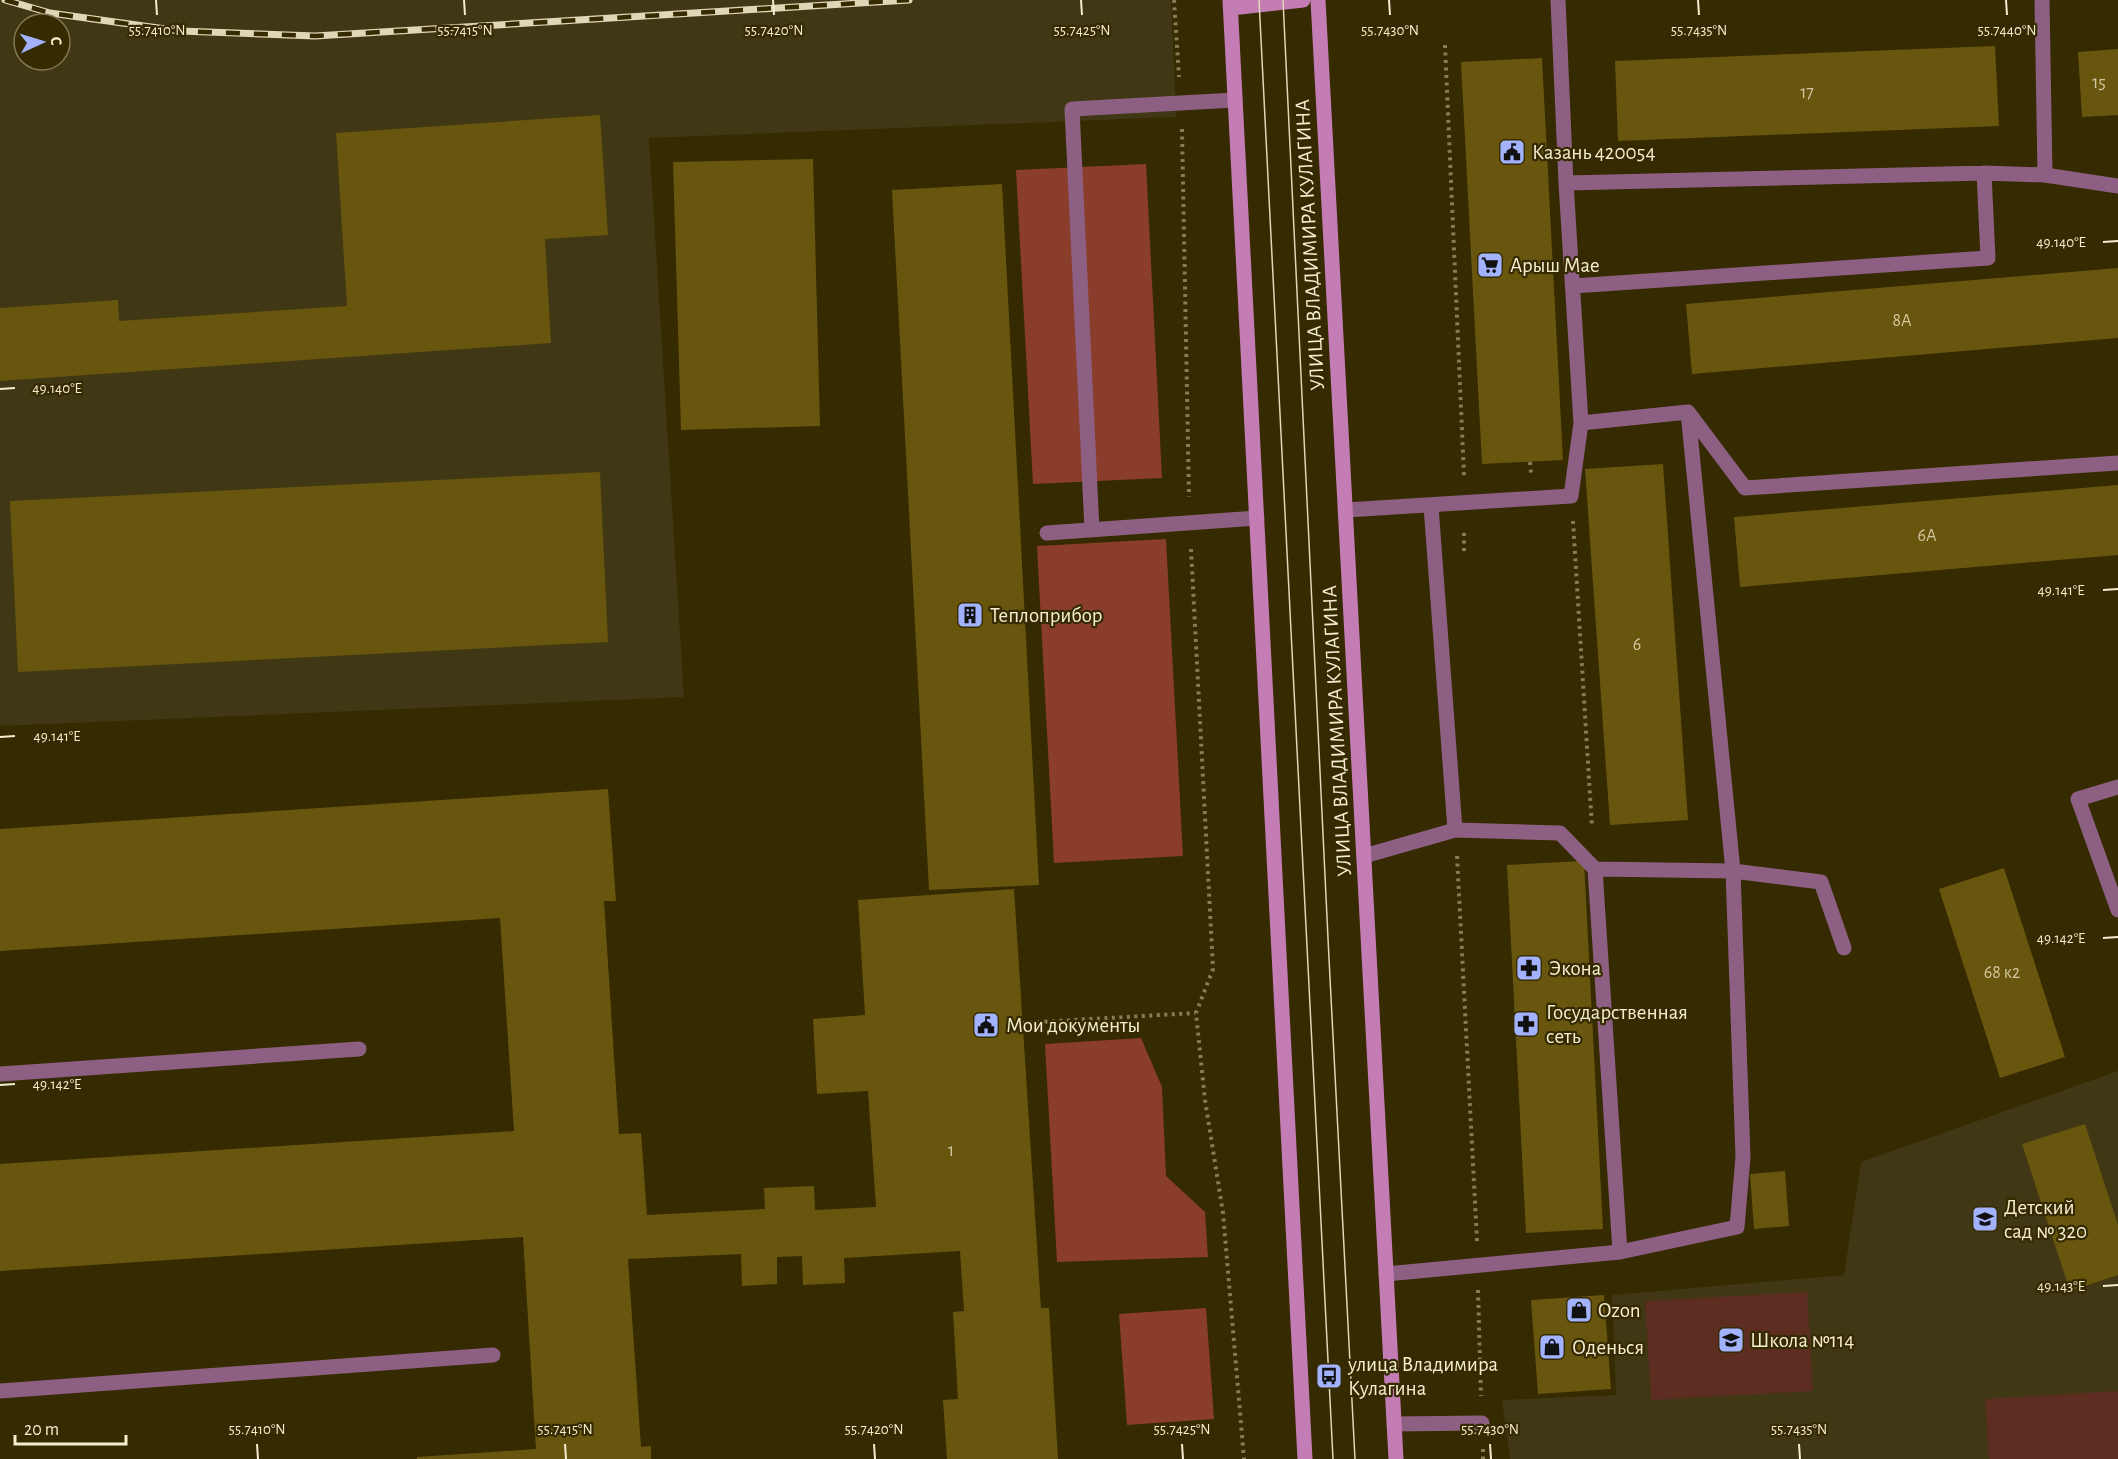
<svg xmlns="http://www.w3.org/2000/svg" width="2118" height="1459" viewBox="0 0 2118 1459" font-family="'Alegreya Sans',sans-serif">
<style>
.built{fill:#403714;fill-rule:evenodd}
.green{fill:#5e2d22}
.forest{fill:#8a3d2b}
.building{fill:#68560e}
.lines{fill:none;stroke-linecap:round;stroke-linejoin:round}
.path{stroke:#867c57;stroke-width:4;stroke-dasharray:3 4.5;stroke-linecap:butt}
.lane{stroke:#8d6083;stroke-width:15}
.secondary{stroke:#c47cb5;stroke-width:15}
.tram{stroke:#dfd7b8;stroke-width:1.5}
.rail-casing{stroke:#dfd7b8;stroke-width:7}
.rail{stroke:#352a00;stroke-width:4.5;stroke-dasharray:14;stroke-linecap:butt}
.ticks{fill:none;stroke:#f5edd0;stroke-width:2}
.labels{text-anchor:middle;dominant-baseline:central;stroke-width:4.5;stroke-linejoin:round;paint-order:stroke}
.number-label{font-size:18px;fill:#d2c7a0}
.poi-label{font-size:21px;fill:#f5edd0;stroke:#352a00;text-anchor:start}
.street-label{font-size:21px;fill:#f5edd0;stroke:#352a00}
.ticks-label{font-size:15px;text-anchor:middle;fill:#f5edd0;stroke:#352a00;stroke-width:4.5;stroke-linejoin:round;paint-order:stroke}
</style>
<rect width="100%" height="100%" fill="#352a00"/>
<path class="built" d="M0 0H1171L1176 117 649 138 684 697 0 726ZM24 24H60V60H24Z
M2118 1071V1459H1510L1502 1400 1616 1395 1612 1295 1844 1275 1861 1162Z"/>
<path class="green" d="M1807 1292 1813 1391 1651 1400 1645 1301Z
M2118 1391V1459H1989L1985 1399Z"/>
<path class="forest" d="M1146 164 1162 478 1033 484 1016 170Z
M1166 539 1183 856 1054 863 1037 546Z
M1141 1038 1162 1087 1166 1176 1205 1212 1208 1257 1057 1262 1045 1044Z
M1206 1308 1214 1419 1127 1425 1119 1314Z"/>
<path class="building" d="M1995 46 1999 126 1618 141 1615 61Z
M2118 49V115L2082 117 2078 52Z
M1542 58 1563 460 1482 464 1461 62Z
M600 115 608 235 545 239 551 343 0 381V308L118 300 119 321 347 306 336 133Z
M813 159 820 426 681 430 673 162Z
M1002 184 1039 885 929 890 892 190Z
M2118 268V338L1692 374 1686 304Z
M1663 464 1688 820 1610 825 1585 469Z
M600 472 608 642 18 672 10 501Z
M2118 485V555L1740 587 1734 517Z
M608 789 616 901H604L619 1134 641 1133 647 1215 765 1209 764 1188 814 1186 815 1210 876 1207 868 1091 817 1094 813 1019 865 1015 858 900 1014 889 1041 1308H1049L1058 1459H947L943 1400 958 1399 953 1312 964 1311 960 1251 844 1258 845 1283 803 1285 802 1256 777 1257V1284L742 1286 741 1254 628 1259 641 1447 651 1446V1459H417V1457L536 1449 523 1237 0 1271V1164L514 1131 500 918 0 951V829Z
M1584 861 1603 1229 1526 1233 1507 865Z
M2004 868 2065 1057 2000 1078 1939 889Z
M2085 1124 2118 1225V1275L2070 1291 2022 1144Z
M1785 1171 1789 1226 1754 1229 1750 1174Z
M1604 1295 1611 1389 1538 1394 1531 1300Z"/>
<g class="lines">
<path class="path" d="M1174 0 1179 77
M1445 45 1464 476
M1182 129 1189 497
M1530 462 1531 473
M1573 521 1592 828
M1191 549 1213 969 1196 1013 1205 1100 1223 1213 1244 1459
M1464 551V529
M1457 856 1477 1241
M1022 1023 1195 1013
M1478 1290 1481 1396
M1483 1449V1459"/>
<path class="lane" d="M2042 0 2045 175
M1566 183 1984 173 2045 175 2118 186
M1573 286 1988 258 1984 173
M1688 412 1745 488 2118 463
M1581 423 1688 412
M1431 506 1455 830
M1346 510 1571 496 1581 423 1566 183 1558 0
M1092 530 1072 109 1235 100
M1047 533 1257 518
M2118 787 2078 799 2118 910
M1364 856 1455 830 1560 833 1595 869 1620 1252
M1595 869 1733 871 1821 882 1844 948
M0 1074 359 1049
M1386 1274 1620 1252 1737 1227 1743 1157 1733 871 1688 412
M0 1391 493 1355
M1394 1424 1482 1423"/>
<path class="secondary" d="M1230 0 1305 1459
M1318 0 1396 1459
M1231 8 1303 0"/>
<path class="tram" d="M1259 0 1333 1459
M1283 0 1329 959 1355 1459"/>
<defs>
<path id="rail" d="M5 0 50 13 180 31 315 36 909 0"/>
</defs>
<use href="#rail" class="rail-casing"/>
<use href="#rail" class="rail"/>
</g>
<path class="ticks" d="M156 0 157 15M464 0 465 15M773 0 774 15M1081 0 1082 15M1389 0 1390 15M1698 0 1699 15M2006 0 2007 15M2103 242 2118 241M0 389 15 388M2103 590 2118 589M0 737 15 736M2103 938 2118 937M0 1085 15 1084M2103 1286 2118 1285M257 1444 258 1459M565 1444 566 1459M874 1444 875 1459M1182 1444 1183 1459M1490 1444 1491 1459M1799 1444 1800 1459"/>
<defs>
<symbol id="civic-square" viewBox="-11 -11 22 22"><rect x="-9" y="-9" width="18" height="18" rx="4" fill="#a2b2fd" stroke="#352a00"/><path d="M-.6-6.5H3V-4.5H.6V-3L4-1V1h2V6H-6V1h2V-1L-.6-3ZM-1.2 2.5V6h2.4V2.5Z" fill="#111"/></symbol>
<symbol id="supermarket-square" viewBox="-11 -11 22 22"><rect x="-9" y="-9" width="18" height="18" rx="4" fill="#a2b2fd" stroke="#352a00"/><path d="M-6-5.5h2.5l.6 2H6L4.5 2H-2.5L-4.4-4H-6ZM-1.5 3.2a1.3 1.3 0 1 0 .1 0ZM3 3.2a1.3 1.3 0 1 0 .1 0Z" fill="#111"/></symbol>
<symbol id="building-square" viewBox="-11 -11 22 22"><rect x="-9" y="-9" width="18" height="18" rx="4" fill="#a2b2fd" stroke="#352a00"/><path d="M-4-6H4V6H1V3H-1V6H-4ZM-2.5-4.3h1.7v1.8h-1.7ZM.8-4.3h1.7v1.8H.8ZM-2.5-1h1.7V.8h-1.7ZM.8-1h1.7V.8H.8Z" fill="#111"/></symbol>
<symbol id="pharmacy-square" viewBox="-11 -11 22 22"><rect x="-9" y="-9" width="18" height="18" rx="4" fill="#a2b2fd" stroke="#352a00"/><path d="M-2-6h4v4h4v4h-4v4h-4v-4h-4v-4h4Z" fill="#111"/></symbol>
<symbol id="school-square" viewBox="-11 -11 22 22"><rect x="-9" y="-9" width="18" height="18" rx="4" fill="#a2b2fd" stroke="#352a00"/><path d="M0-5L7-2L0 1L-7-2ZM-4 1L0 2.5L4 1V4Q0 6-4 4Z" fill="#111"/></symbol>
<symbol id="shop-square" viewBox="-11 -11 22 22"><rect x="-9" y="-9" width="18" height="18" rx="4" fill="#a2b2fd" stroke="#352a00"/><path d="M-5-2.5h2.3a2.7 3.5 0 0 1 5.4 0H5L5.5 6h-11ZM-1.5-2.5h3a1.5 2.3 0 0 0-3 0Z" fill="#111"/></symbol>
<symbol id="bus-square" viewBox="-11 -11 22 22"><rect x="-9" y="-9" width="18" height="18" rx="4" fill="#a2b2fd" stroke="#352a00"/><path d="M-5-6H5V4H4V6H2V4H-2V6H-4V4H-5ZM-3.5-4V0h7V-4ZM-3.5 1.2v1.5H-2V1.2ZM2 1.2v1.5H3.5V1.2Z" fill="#111"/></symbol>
</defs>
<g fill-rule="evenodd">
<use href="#civic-square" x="1497" y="137" width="30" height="30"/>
<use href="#supermarket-square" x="1475" y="250" width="30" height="30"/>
<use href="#building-square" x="955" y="600" width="30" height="30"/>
<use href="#pharmacy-square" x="1514" y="953" width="30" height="30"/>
<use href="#pharmacy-square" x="1511" y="1009" width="30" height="30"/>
<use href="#civic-square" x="971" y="1010" width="30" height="30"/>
<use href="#school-square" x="1970" y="1204" width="30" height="30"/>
<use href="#shop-square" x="1564" y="1295" width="30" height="30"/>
<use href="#school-square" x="1716" y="1325" width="30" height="30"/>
<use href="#shop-square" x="1537" y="1332" width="30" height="30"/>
<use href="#bus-square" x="1314" y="1361" width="30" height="30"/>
</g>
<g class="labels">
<g class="number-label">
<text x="2099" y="83">15</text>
<text x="1807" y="93">17</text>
<text x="1902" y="321">8А</text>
<text x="1927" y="536">6А</text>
<text x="1637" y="645">6</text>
<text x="2002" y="973">68 к2</text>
<text x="951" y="1151">1</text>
</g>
<g class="poi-label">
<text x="1532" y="152">Казань 420054</text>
<text x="1510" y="265">Арыш Мае</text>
<text x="990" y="615">Теплоприбор</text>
<text x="1549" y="968">Экона</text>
<text x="1546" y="1012">Государственная<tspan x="1546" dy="24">сеть</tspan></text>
<text x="1006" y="1025">Мои документы</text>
<text x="2004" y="1207">Детский<tspan x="2004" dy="24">сад № 320</tspan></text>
<text x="1598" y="1310">Ozon</text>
<text x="1750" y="1340">Школа №114</text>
<text x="1572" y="1347">Оденься</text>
<text x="1348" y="1364">улица Владимира<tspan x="1348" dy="24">Кулагина</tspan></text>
</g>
<g class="street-label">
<text transform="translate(1310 245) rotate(-93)">УЛИЦА ВЛАДИМИРА КУЛАГИНА</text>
<text transform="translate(1337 731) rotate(-93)">УЛИЦА ВЛАДИМИРА КУЛАГИНА</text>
</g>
</g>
<g class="ticks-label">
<text x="157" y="35">55.7410°N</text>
<text x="465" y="35">55.7415°N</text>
<text x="774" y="35">55.7420°N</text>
<text x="1082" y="35">55.7425°N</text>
<text x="1390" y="35">55.7430°N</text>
<text x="1699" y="35">55.7435°N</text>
<text x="2007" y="35">55.7440°N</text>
<text x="2061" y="247">49.140°E</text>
<text x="57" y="393">49.140°E</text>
<text x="2061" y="595">49.141°E</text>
<text x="57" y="741">49.141°E</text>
<text x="2061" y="943">49.142°E</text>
<text x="57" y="1089">49.142°E</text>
<text x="2061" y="1291">49.143°E</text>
<text x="257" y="1434">55.7410°N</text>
<text x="565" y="1434">55.7415°N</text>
<text x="874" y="1434">55.7420°N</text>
<text x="1182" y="1434">55.7425°N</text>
<text x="1490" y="1434">55.7430°N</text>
<text x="1799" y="1434">55.7435°N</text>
</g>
<g transform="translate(42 42) rotate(86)"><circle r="28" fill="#352a00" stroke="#827853" stroke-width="1.5"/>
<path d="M0-4.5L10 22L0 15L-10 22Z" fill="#a2b2fd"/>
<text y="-9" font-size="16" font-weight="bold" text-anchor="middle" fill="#f5edd0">С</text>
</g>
<path d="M15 1435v9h111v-9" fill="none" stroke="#f5edd0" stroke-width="3"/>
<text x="24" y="1435" font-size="18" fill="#f5edd0" stroke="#352a00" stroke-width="4.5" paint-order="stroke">20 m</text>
</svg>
